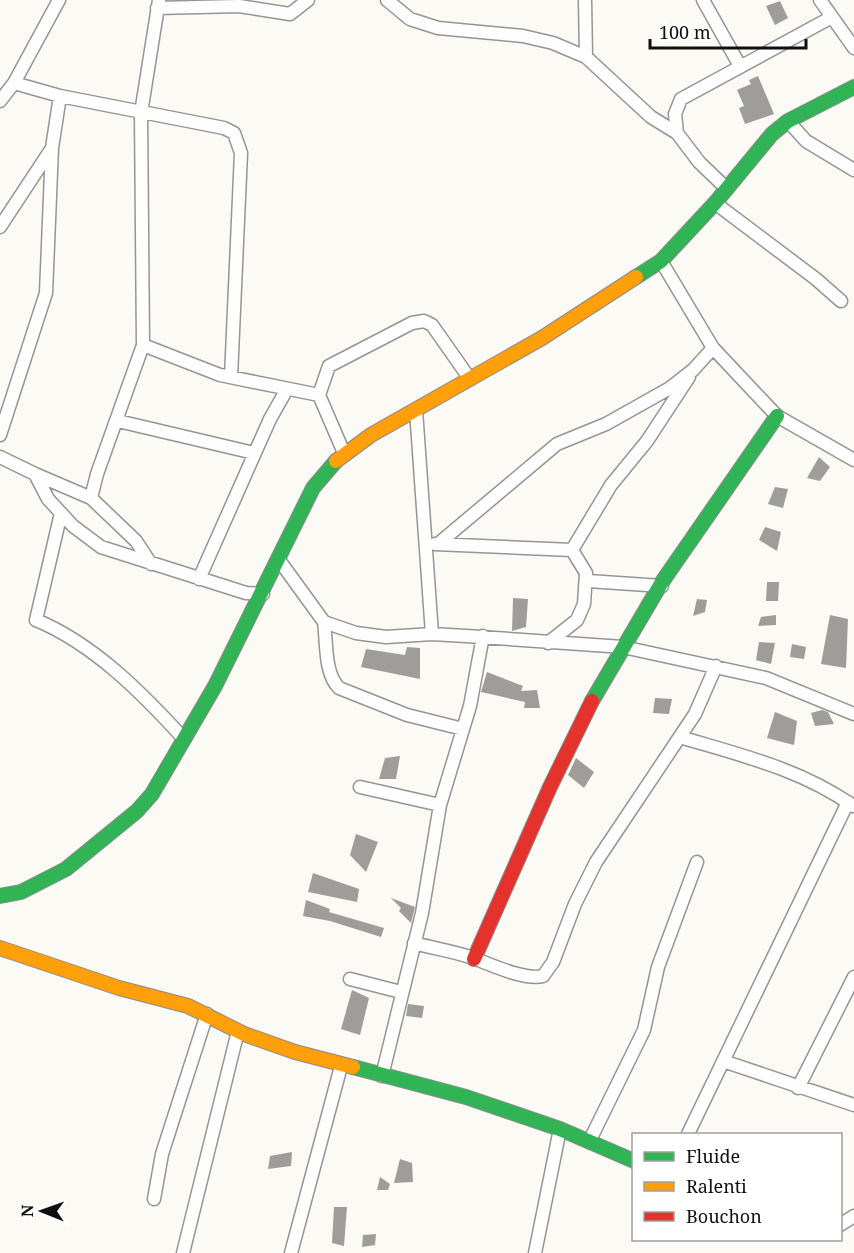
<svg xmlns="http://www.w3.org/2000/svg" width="854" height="1253" viewBox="0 0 854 1253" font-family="'Noto Serif',serif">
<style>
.building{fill:#9f9d9a}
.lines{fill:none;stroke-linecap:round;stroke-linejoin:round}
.street-casing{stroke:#959593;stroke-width:15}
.fast-casing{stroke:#8c8b89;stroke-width:16}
.slow-casing{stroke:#8c8b89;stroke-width:16}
.jam-casing{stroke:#8c8b89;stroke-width:16}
.street{stroke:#fefefe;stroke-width:12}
.fast{stroke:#30b455;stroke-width:14}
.slow{stroke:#ff9f0a;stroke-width:14}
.jam{stroke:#e5322d;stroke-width:14}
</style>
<rect width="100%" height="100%" fill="#fbfaf5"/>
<path class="building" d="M780 1 788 18 775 25 766 6Z
M758 76 774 114 745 124 739 108 744 106 737 90 751 84 749 80Z
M819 457 830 467 820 481 807 478Z
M775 487 788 489 783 508 768 504Z
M765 527 781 532 777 551 759 540Z
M767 582H779L778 601H766Z
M513 598 528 599 526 627 512 631Z
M697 599 707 600 705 612 693 616Z
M776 615V625L758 626 761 617Z
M830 615 848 619 846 668 821 664Z
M759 642 775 643 771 664 756 660Z
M792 644 806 647 804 659 790 657Z
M407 647 420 648V679L361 667 366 649 405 655Z
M487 672 523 686 521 691 537 690 540 708H524L525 702 481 692Z
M655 698 672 699 669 714 653 713Z
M822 710 828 712 834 724 815 726 811 713Z
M775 712 797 721 794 745 767 738Z
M400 756 396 779H379L385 758Z
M576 758 594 772 584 788 568 775Z
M356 834 378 842 366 872 350 855Z
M313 873 359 889 357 902 308 892Z
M391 898 415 907 411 923 399 911 401 908Z
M306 900 330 909 329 912 384 928 381 937 330 921 303 916Z
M352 990 369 998 360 1035 341 1029Z
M408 1004 424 1006 422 1018 406 1016Z
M292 1152 291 1166 268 1169 270 1156Z
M400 1159 412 1163 413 1182 394 1183Z
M380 1177 390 1184 388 1190H377Z
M334 1207H347L344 1246 332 1243Z
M376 1234 375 1245 362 1247 363 1235Z"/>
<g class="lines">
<defs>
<path id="street" d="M387 0 410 19 438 28 523 36 553 43 586 57 651 117 677 133 699 162 727 189
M585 0 586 57
M703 0 740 66
M820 0 854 48
M157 8 239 6 290 14 308 0
M60 96 224 128 234 133 241 153 231 377
M0 101 14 83 59 0
M788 121 806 141 854 170
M677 133 675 114 681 99 832 17
M715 203 816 279 841 301
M0 227 52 148
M661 261 713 348 777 416 854 460
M143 345 220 375 319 395
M416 410 432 634
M118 421 254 453
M0 435 46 293 52 148 60 96 14 83
M344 453 319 395 329 366 412 323 424 321 432 325 470 379
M0 457 35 474 48 499 73 526 101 547 246 593 263 594
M35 474 91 498 136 541 151 564
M91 498 97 474 143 345 141 113 159 0
M61 513 36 620C94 644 143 694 184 739
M435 544 572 550
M438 544 557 444 606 424 670 388 693 370 713 348
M572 550 611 485 647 441 689 377
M279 560 324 622 356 633 386 637 432 634 466 636 623 647 766 678 854 714
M199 579 270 419 287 389
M588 581 662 586
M324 622C327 643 324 673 339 688L407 715 463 729
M548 643 577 620 584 604 586 573 572 550
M680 737C740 755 801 769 853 806
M360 787 440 805
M414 943C432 948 452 951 470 957 488 963 524 981 543 976L553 962 575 904 596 862 695 714 716 666
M350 979 401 992
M723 1061 854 1105
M382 1076 422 913 440 805 470 706 483 636
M798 1088 854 977
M688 1134 848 802
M589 1142 644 1030 658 967 697 862
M154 1199 162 1154 207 1014
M840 1225 854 1216
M183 1253 238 1031
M291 1253 340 1070
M535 1253 560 1129"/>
<path id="fast" d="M636 277 661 261 715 203 772 134 788 121 854 87
M592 701 662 582 777 416
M0 896 21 892 66 869 137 811 152 794 215 686 313 488 336 461
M353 1067 466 1097 560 1129 634 1161"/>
<path id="slow" d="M336 461 371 435 542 338 636 277
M0 948 119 988 188 1006 244 1034 295 1052 353 1067"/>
<path id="jam" d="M474 959 550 787 592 701"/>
</defs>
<use href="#street" class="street-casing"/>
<use href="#fast" class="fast-casing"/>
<use href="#slow" class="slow-casing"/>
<use href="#jam" class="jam-casing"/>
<use href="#street" class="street"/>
<use href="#fast" class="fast"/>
<use href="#slow" class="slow"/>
<use href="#jam" class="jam"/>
</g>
<rect x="632" y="1133" width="210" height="108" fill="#ffffff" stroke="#9f9f9f" stroke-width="1.5"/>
<rect x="644" y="1152" width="30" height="9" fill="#30b455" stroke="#9f9f9f" stroke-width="1.5"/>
<text x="686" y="1163" font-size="18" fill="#0f0f0f">Fluide</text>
<rect x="644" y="1182" width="30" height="9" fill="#ff9f0a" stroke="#9f9f9f" stroke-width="1.5"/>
<text x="686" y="1193" font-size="18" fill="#0f0f0f">Ralenti</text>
<rect x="644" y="1212" width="30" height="9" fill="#e5322d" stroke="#9f9f9f" stroke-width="1.5"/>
<text x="686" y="1223" font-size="18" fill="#0f0f0f">Bouchon</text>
<g transform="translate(42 1211) rotate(271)" stroke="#ffffff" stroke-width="4.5" paint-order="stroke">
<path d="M0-4.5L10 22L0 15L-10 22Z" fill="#0f0f0f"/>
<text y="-9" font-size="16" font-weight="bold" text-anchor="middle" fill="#0f0f0f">N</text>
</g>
<path d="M650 39v9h156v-9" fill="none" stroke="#0f0f0f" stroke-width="3"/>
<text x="659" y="39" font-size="18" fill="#0f0f0f" stroke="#ffffff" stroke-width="4.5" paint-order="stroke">100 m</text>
</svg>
